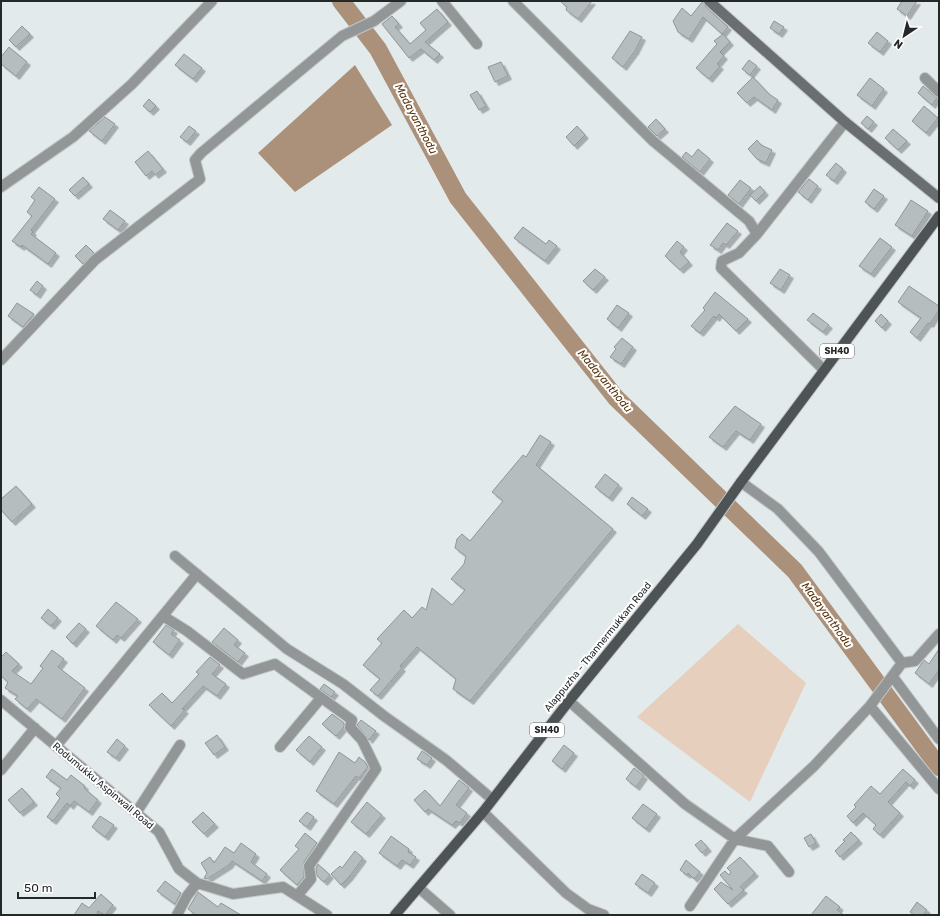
<svg xmlns="http://www.w3.org/2000/svg" width="940" height="916" viewBox="0 0 940 916" font-family="Rubik,sans-serif">
<style>
.green{fill:#e6d0bd}
.water{fill:#ab917a}
.lines{fill:none;stroke-linecap:round;stroke-linejoin:round}
.river{stroke:#ab917a;stroke-width:18}
.building{fill:#b6bdbf;stroke:#909698;filter:url(#shadow)}
.minor-casing{stroke:#c1c7c9;stroke-width:12}
.secondary-casing{stroke:#c1c7c9;stroke-width:12}
.primary-casing{stroke:#c1c7c9;stroke-width:12}
.minor{stroke:#939697;stroke-width:10}
.secondary{stroke:#6a6e70;stroke-width:10}
.primary{stroke:#4e5355;stroke-width:10}
.labels{text-anchor:middle;dominant-baseline:central;stroke-width:4;stroke-linejoin:round;paint-order:stroke}
.shield{fill:#fff;stroke:#666869;stroke-width:1}
.shield-label{font-size:9px;font-weight:bold;fill:#252829}
.street-label{font-size:10px;fill:#252829;stroke:#fff}
.water-label{font-size:11px;font-style:italic;fill:#573207;stroke:#fff}
</style>
<defs>
<filter id="shadow"><feDropShadow dx="3.5" dy="3.5" stdDeviation="0" flood-color="#0004"/></filter>
</defs>
<rect width="100%" height="100%" fill="#e3eaec"/>
<path class="green" d="M738 624 806 683 750 802 637 717Z"/>
<path class="water" d="M355 65 392 125 295 192 258 153Z"/>
<g class="lines">
<path class="river" d="M341 1 378 49 458 198 616 398 795 571 939 767"/>
</g>
<path class="building" d="M560 1H592L578 19 566 10 567 7Z
M703 1 705 6 728 27 722 34 703 17 689 39 678 32 673 21 682 8 691 16Z
M902 1H917L907 16 897 9Z
M437 9 448 22 425 42 440 54 434 60 421 49 409 58 382 24 392 16 399 24 395 27 410 44 426 30 420 23Z
M774 21 784 27 779 34 770 28Z
M22 26 30 34 16 47 9 40Z
M630 31 642 37 635 51 623 67 612 58Z
M877 32 888 41 880 52 868 43Z
M723 34 730 42 720 52 724 56 717 64 720 66 709 79 696 68 717 44 714 41Z
M9 47 27 62 16 76 1 64V57Z
M184 54 202 68 193 79 175 65Z
M749 60 757 66 750 75 742 69Z
M501 62 508 76 495 82 488 67Z
M753 77 769 94 778 100 772 110 754 97 747 103 737 93Z
M870 78 884 89 872 106 857 95Z
M923 86 937 98 932 105 918 93Z
M477 91 486 106 479 110 470 95Z
M149 99 156 106 150 112 143 106Z
M924 106 938 118 926 133 912 121Z
M867 116 874 122 868 129 861 123Z
M105 117 115 124 102 141 89 131Z
M656 119 665 129 657 136 648 127Z
M189 126 196 131 187 142 180 137Z
M577 126 585 135 574 146 566 137Z
M893 129 907 141 898 150 885 138Z
M757 140 761 145 772 150 766 163 757 159 748 149Z
M698 149 710 159 700 172 682 157 686 152 692 157Z
M148 151 163 169 155 175 152 171 146 176 135 162Z
M836 163 843 169 834 181 826 175Z
M83 177 89 184 75 196 69 190Z
M809 179 818 186 808 200 798 192Z
M740 180 751 188 739 204 728 195Z
M760 186 765 192 756 201 750 195Z
M39 187 55 199 31 230 33 232 31 234 56 253 48 264 22 245 21 247 12 241 32 216 27 212 35 200 31 197Z
M874 189 884 196 874 209 865 202Z
M911 200 928 211 912 236 895 225Z
M110 210 125 221 118 230 103 219Z
M727 223 738 231 726 245 723 243 718 250 710 245Z
M523 227 546 244 549 240 557 246 545 261 514 238Z
M880 238 892 247 871 274 859 266Z
M677 241 684 247 680 252 689 262 680 270 665 256Z
M86 245 94 253 83 264 75 256Z
M595 269 605 277 593 290 583 281Z
M780 269 790 275 781 290 770 283Z
M37 281 43 286 37 295 30 290Z
M909 286 939 306V310L930 324 928 323 917 338 910 332 921 318 898 302Z
M715 292 748 319 736 331 719 314 716 318 714 316 700 333 691 326 705 310 703 308Z
M17 303 34 314 23 327 8 316Z
M617 305 629 313 618 328 607 319Z
M813 313 829 325 823 332 807 320Z
M881 314 888 321 882 328 875 321Z
M622 338 633 347 621 364 610 357 616 349 614 347Z
M735 406 761 424 750 440 736 431 723 447 709 437Z
M540 435 551 442 536 465 613 529 470 701 453 689 456 679 417 647 400 666 402 668 378 696 370 690 380 679 363 665 382 643 377 639 404 610 412 618 422 607 426 610 432 588 452 605 465 590 451 579 464 564 466 556 455 548 457 539 462 534 470 541 503 501 492 492 523 455 526 457Z
M605 474 619 485 609 498 595 487Z
M16 486 32 504 12 522 1 510V499Z
M632 497 648 509 642 516 627 504Z
M116 602 138 619 121 638 117 635 113 640 96 626Z
M48 609 58 618 51 626 41 618Z
M79 623 86 629 73 644 66 637Z
M166 625 174 630 171 634 180 640 169 655 153 642Z
M224 628 238 640 234 645 245 653 238 662 212 642Z
M939 649V670L929 684 915 673 924 660 929 664Z
M52 650 64 659 58 667 85 688 62 719 36 699 27 709 15 699 18 696 5 688 8 682 1 676V657L6 652 19 664 12 671 31 684 43 668 40 666Z
M210 657 220 665 212 674 226 684 217 696 203 686 182 709 185 710 171 726 149 705 162 693 172 703 174 701 199 674 196 672Z
M324 684 335 692 331 697 320 689Z
M332 714 344 723V727L336 736 322 724Z
M361 720 376 731 369 740 357 725Z
M217 735 225 747 214 755 205 743Z
M309 736 322 747 310 762 296 750Z
M117 739 125 746 116 758 107 752Z
M564 745 574 753 562 769 552 761Z
M422 751 432 758 427 765 417 759Z
M339 752 355 763 359 757 365 762 368 767 359 778 356 776 334 804 316 791Z
M634 768 644 776 636 787 626 779Z
M52 769 67 780 71 775 85 786 84 788 98 800 89 812 74 801 70 806 67 803 53 821 47 817 60 798 56 794 61 788 46 777Z
M903 769 915 780 910 786 906 782 888 802 900 813 880 835 873 829 876 825 863 813 853 823 847 816 856 807 854 805 871 786 880 794Z
M459 780 469 788 456 805 467 813 460 823 456 821 452 825 428 809 425 812 414 800 425 790 440 806Z
M22 788 34 802 20 813 8 800Z
M367 802 382 815 366 834 351 822Z
M643 804 657 814 646 829 632 818Z
M203 812 215 824 204 834 192 822Z
M307 812 314 817 307 827 299 821Z
M100 816 114 825 105 837 92 827Z
M851 832 859 840 840 857 835 851 845 841 843 840Z
M305 833 317 843 304 862V877L297 885 280 870 299 849 295 846Z
M811 834 816 843 809 847 804 838Z
M391 836 409 849 408 852 416 857 410 865 402 860 397 866 379 853Z
M701 840 708 848 702 853 695 845Z
M241 843 256 854 251 862 267 874 262 881 232 861 229 865 207 879 204 878 207 873 201 863 210 857 214 863 225 847 234 853Z
M355 851 363 858 349 877 341 885 331 874 340 866 342 868Z
M740 857 755 873 740 887 744 890 728 904 714 889 721 882 733 890 720 875 725 871 729 875 731 872 727 868Z
M686 860 700 872 694 879 688 873 687 875 680 870Z
M318 864 330 875 324 882 317 876 316 868Z
M642 874 655 883 648 893 635 884Z
M165 881 181 893 175 904 157 891Z
M198 892 218 907 221 903 241 915H196L188 909Z
M101 894 113 905 105 915 98 911 97 913 100 915H74L82 903 89 908Z
M826 896 840 907 837 910 844 915H811Z
M917 902 927 910 923 915H914L910 912Z"/>
<g class="lines">
<defs>
<path id="minor" d="M442 1 477 44
M513 1 653 141 749 221 757 234 739 253 722 261 721 268 824 370
M925 78 939 92
M1 187 73 137 132 84 212 1
M757 234 845 122
M1 360 95 260 200 179 195 160 201 153 342 36 374 21 401 1
M741 482 778 509 819 552 902 663 915 661 939 634
M175 556 287 649 343 684 384 716 446 760 492 799
M163 616 187 631 243 674 275 664 352 720 350 727 362 740 376 769 309 866 311 879 297 896
M893 677 939 739
M1 700 159 832 179 869 197 883 233 894 283 887 327 915
M569 701 685 804 735 839 814 766 870 706 902 663
M870 706 939 789
M56 746 197 574
M280 747 321 698
M1 770 35 728
M483 812 566 893 588 909 604 915
M136 813 180 745
M419 888 450 915
M690 906 735 839 768 846 789 872
M177 915 187 896 197 883"/>
<path id="secondary" d="M709 1 845 122 939 198"/>
<path id="primary" d="M395 915 483 812 569 701 697 544 741 482 939 216"/>
</defs>
<use href="#minor" class="minor-casing"/>
<use href="#secondary" class="secondary-casing"/>
<use href="#primary" class="primary-casing"/>
<use href="#minor" class="minor"/>
<use href="#secondary" class="secondary"/>
<use href="#primary" class="primary"/>
</g>
<g class="labels">
<g class="shield">
<rect x="820" y="344" width="34" height="14" rx="3"/>
<rect x="530" y="723" width="34" height="14" rx="3"/>
</g>
<g class="shield-label">
<text x="837" y="351">SH40</text>
<text x="547" y="730">SH40</text>
</g>
<g class="street-label">
<text transform="translate(598 647) rotate(-51)">Alappuzha - Thannermukkam Road</text>
<text transform="translate(103 786) rotate(40)">Rodumukku Aspinwall Road</text>
</g>
<g class="water-label">
<text transform="translate(416 119) rotate(62)">Madayanthodu</text>
<text transform="translate(605 381) rotate(50)">Madayanthodu</text>
<text transform="translate(827 615) rotate(54)">Madayanthodu</text>
</g>
</g>
<rect width="940" height="916" fill="none" stroke="#252829" stroke-width="4"/>
<g transform="translate(904 36) rotate(215)" stroke="#ffffff" stroke-width="3" paint-order="stroke">
<path d="M0-3L7 15L0 10L-7 15Z" fill="#252829"/>
<text y="-6" font-size="11" font-weight="bold" text-anchor="middle" fill="#252829">N</text>
</g>
<path d="M18 892v6h77v-6" fill="none" stroke="#252829" stroke-width="2"/>
<text x="24" y="892" font-size="12" fill="#252829" stroke="#ffffff" stroke-width="3" paint-order="stroke">50 m</text>
</svg>
